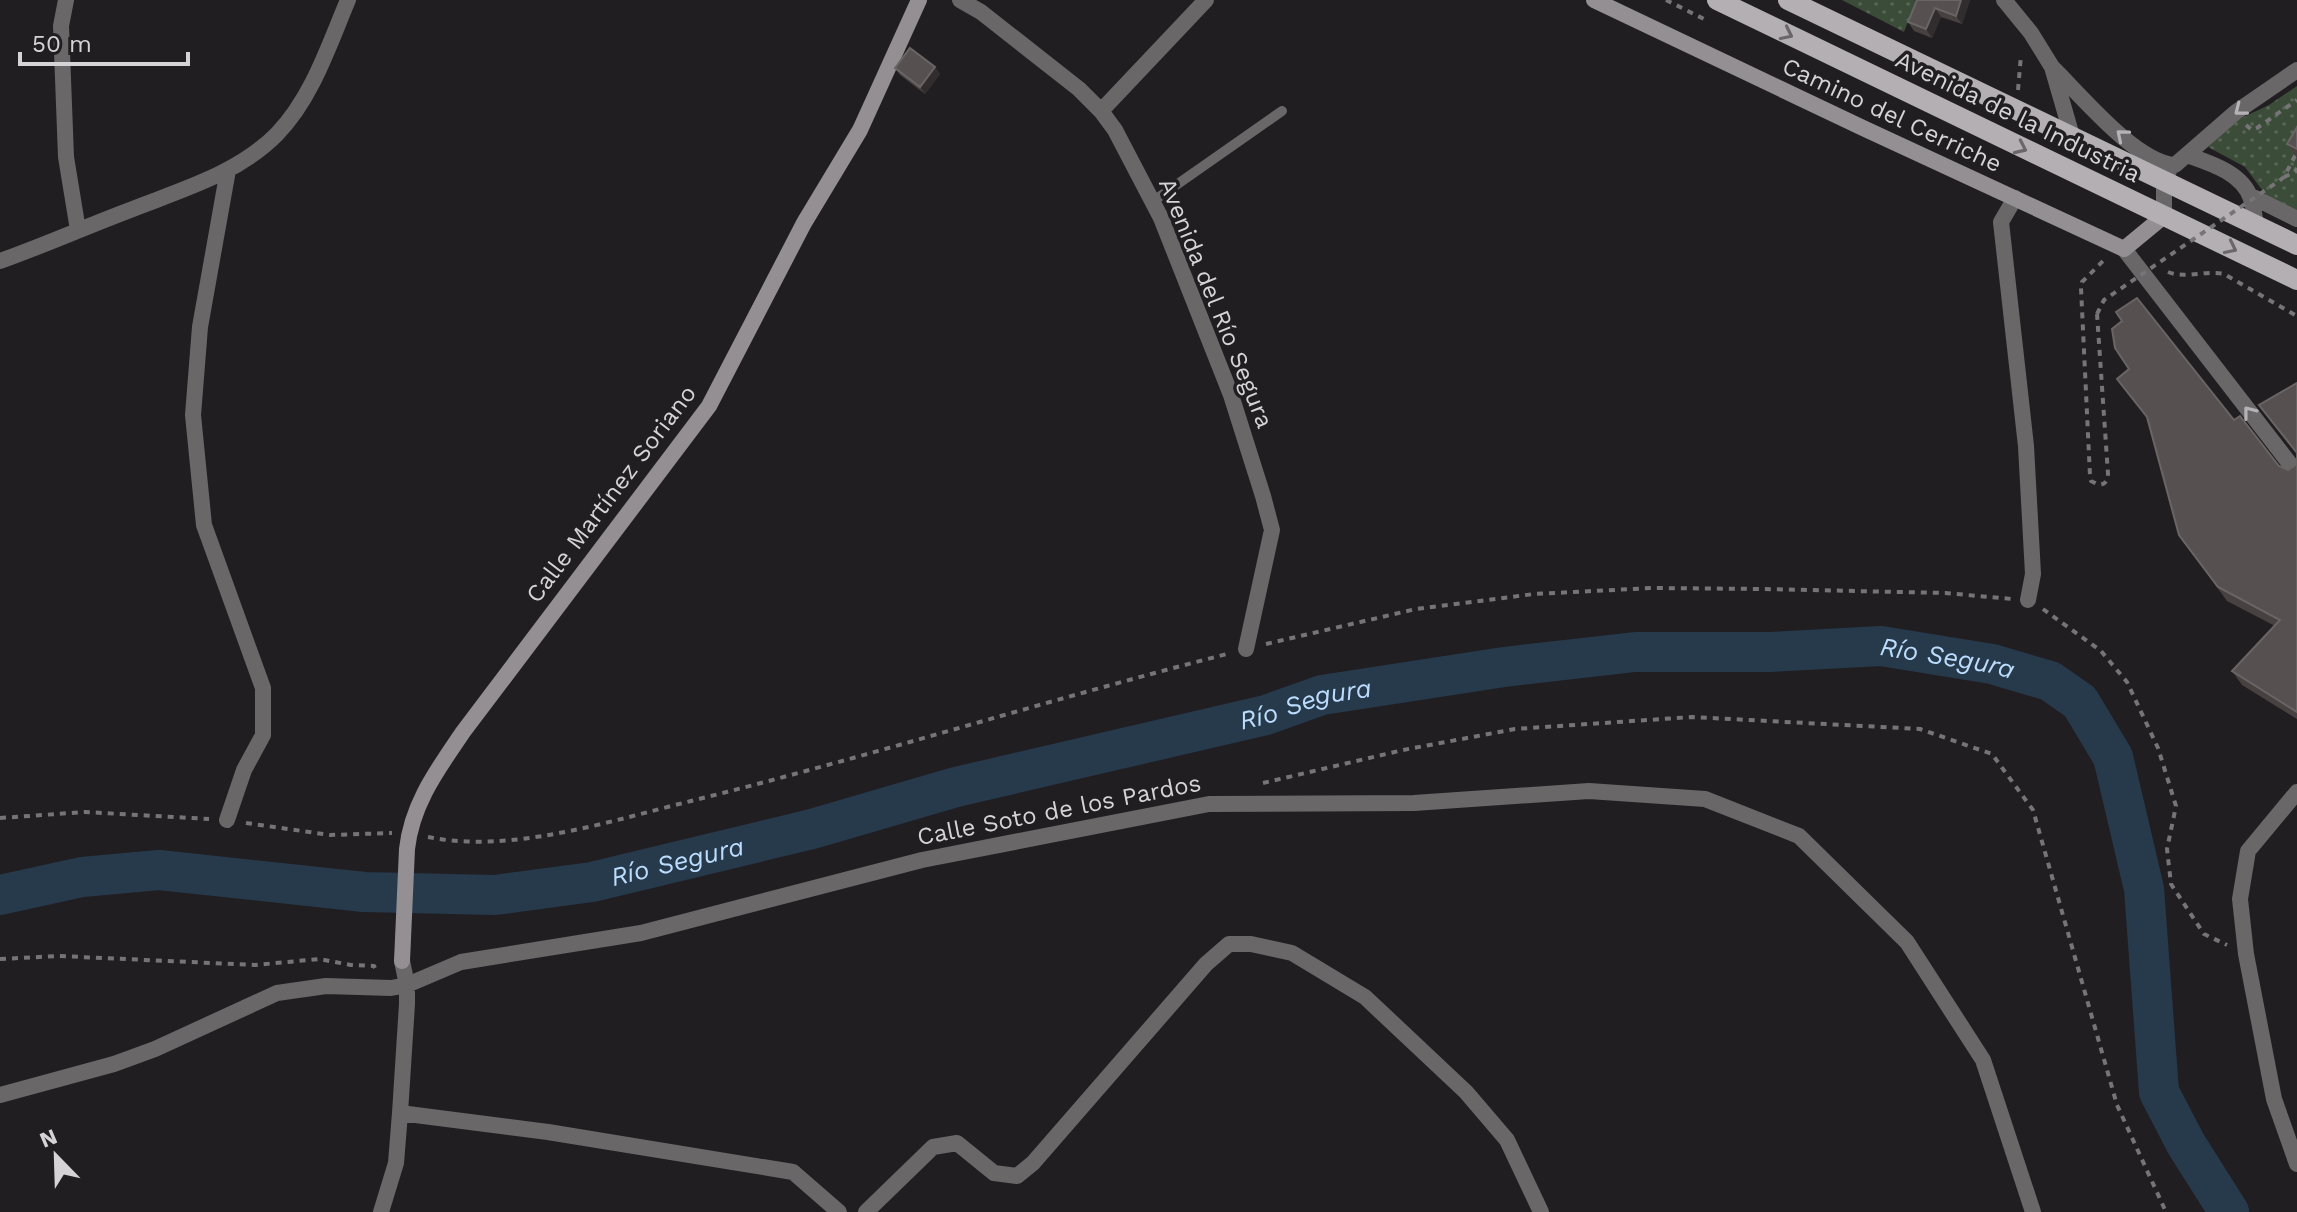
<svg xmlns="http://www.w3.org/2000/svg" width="2297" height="1212" viewBox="0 0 2297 1212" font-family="'Work Sans',sans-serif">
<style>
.park{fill:url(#park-dots)}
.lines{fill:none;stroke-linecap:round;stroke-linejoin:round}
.river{stroke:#263a4c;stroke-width:40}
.path{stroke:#777478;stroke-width:4;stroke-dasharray:6 6;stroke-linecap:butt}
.lane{stroke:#696768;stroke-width:10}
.street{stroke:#696768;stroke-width:16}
.secondary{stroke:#938f92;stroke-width:16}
.primary{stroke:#b3afb3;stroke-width:20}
.path-bridge{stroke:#777478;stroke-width:4;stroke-dasharray:6 6;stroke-linecap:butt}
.wall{fill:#474140}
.shaded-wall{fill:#312c2d}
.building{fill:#565150;stroke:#6a6565;stroke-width:2}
.oneway{stroke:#6a666a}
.oneway2{stroke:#b5b3b5}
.labels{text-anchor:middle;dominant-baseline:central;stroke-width:7;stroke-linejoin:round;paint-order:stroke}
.street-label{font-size:24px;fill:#d5d3d6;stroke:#211e22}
.water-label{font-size:26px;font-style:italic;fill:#bbdcfc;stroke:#211e22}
</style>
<defs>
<pattern id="park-dots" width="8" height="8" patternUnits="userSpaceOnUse" patternTransform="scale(2)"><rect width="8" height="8" fill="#3b4c38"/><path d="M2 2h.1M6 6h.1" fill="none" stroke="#566554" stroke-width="1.8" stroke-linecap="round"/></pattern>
</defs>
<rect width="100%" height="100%" fill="#211e22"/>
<path class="park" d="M1842 0H1916L1904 32Z
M2297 86V212L2268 198 2245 167 2208 147 2237 120 2269 105Z"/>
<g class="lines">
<path class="river" id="s1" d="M0 895 82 877 159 870 364 892 495 895 592 882 812 829 956 787 1266 715 1322 695 1504 667 1635 652H1769L1881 646 1992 664 2050 681 2080 702 2113 757 2144 889 2159 1092 2186 1144 2229 1212"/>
<path class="path" d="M1666 0 1708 21
M2018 90 2021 55
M2246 125 2252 130 2257 128 2297 100
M2284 177 2295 172 2297 168
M2168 272C2185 279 2205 270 2224 274L2297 316
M2097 314 2108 474C2107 481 2106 484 2099 485L2091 481 2090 476 2081 288 2082 282 2104 260
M2043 609 2101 651 2127 682 2158 748 2176 806 2167 849 2171 884 2204 934 2227 945
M1266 644 1416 609 1534 594 1652 588 1765 589 1945 593 2012 599
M1263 783 1403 750 1515 729 1692 717 1920 729 1992 754 2033 810 2117 1105 2166 1212
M0 818 85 812 209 819
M246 823 330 835 392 833
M428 837C511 854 610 821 691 801 872 756 1050 699 1231 653
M0 959 59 956 255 965 319 959 351 965 374 966 375 968"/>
<path class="lane" d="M1152 202 1282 111"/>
<path class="street" d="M66 0 61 26 66 157 78 230
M960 0 981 12 1079 89 1101 111 1115 130 1161 218 1231 395 1263 496 1272 530 1246 649
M2004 0 2031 33 2052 67 2072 136
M2052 67C2081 95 2135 162 2175 165L2236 112 2297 70
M1101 111 1206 0
M2187 155C2210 163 2243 173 2251 199 2254 207 2254 216 2256 225
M2251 196 2297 219
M2015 198 2001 222 2026 446 2033 574 2028 600
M2164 216V180L2169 171
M2124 249 2297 473
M0 261C42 246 83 228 125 212 177 191 237 175 277 134 312 98 329 45 348 0
M2297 792 2248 851 2240 899 2246 954 2274 1099 2297 1164
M227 820 244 770 263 735V688L204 525 193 415 200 327 228 170
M0 1095 114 1064 155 1049 277 993 326 986 391 988 407 985 461 962 641 933 922 860 1209 804 1414 803 1589 791 1705 799 1799 836 1907 942 1983 1060 2033 1212
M400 1113 548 1132 793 1172 839 1212
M381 1212 396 1163 400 1113 407 1004V985L402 961
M866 1212 933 1147 957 1143 994 1173 1017 1176 1033 1163 1206 964 1229 944H1251L1292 953 1365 997 1466 1092 1507 1140 1541 1212"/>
<path class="secondary" d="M1594 0 1863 128 2124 249 2164 216
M402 961 407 849C412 803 438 769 463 732L709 406 804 223 860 130 919 0"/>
<path class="primary" d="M1717 0 2297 280
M1788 0 2297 245"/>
<path class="path-bridge" d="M2097 314 2104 300 2279 181 2284 177 2297 152"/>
</g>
<path class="wall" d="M1917 0H1970L1962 24 1941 17 1932 38 1914 31 1908 22Z
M935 67 940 74 925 94 900 75 895 68Z
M2297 127V158L2287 144Z
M2117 379 2234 420 2279 466 2288 470 2297 464V719L2242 685 2232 671 2275 626 2227 601 2179 535 2148 419Z"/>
<path class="shaded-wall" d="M1961 0H1970L1962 24 1956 16Z
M1935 8 1941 17 1932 38 1926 29Z
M935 67 940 74 925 94 920 87Z"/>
<path class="building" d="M1917 0H1961L1956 16 1935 8 1926 29 1908 22Z
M910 48 935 67 920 87 895 68Z
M2297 127V149L2287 144Z
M2137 298 2234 420 2240 416 2279 466 2288 470 2297 464V712L2232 671 2280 620 2218 587 2179 535 2147 417 2117 379 2129 369 2115 348 2112 329 2122 321 2116 312Z
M2297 383V461V453L2259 405Z"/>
<defs><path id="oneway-chevron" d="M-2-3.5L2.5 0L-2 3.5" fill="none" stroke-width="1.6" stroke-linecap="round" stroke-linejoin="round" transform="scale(2)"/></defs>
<g class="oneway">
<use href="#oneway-chevron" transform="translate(1787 34) rotate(26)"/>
<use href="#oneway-chevron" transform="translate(2021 148) rotate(25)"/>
<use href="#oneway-chevron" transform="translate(2231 248) rotate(26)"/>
</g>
<g class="oneway2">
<use href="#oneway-chevron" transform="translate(2240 110) rotate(142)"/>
<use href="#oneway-chevron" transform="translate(2122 135) rotate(-140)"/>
<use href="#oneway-chevron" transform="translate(2249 412) rotate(-128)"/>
</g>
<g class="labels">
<g class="street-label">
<text transform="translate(1892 115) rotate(25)">Camino del Cerriche</text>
<text transform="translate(2018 117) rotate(26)">Avenida de la Industria</text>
<text transform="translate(1216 303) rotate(68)">Avenida del Río Segura</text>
<text transform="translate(611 494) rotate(-53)">Calle Martínez Soriano</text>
<text transform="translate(1059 810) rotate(-11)">Calle Soto de los Pardos</text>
</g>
<g class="water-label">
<text stroke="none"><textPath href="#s1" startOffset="1980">Río Segura</textPath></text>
<text stroke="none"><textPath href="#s1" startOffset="1332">Río Segura</textPath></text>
<text stroke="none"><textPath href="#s1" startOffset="684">Río Segura</textPath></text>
</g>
</g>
<g transform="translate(56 1156) rotate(337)" stroke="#211e22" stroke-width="6" paint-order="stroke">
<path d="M0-6L14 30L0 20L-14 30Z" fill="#d5d3d6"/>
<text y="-12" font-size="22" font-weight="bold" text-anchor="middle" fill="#d5d3d6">N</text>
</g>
<path d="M20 52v12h168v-12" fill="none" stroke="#d5d3d6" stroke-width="4"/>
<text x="32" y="52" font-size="24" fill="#d5d3d6" stroke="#211e22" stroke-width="6" paint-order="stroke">50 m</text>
</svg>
